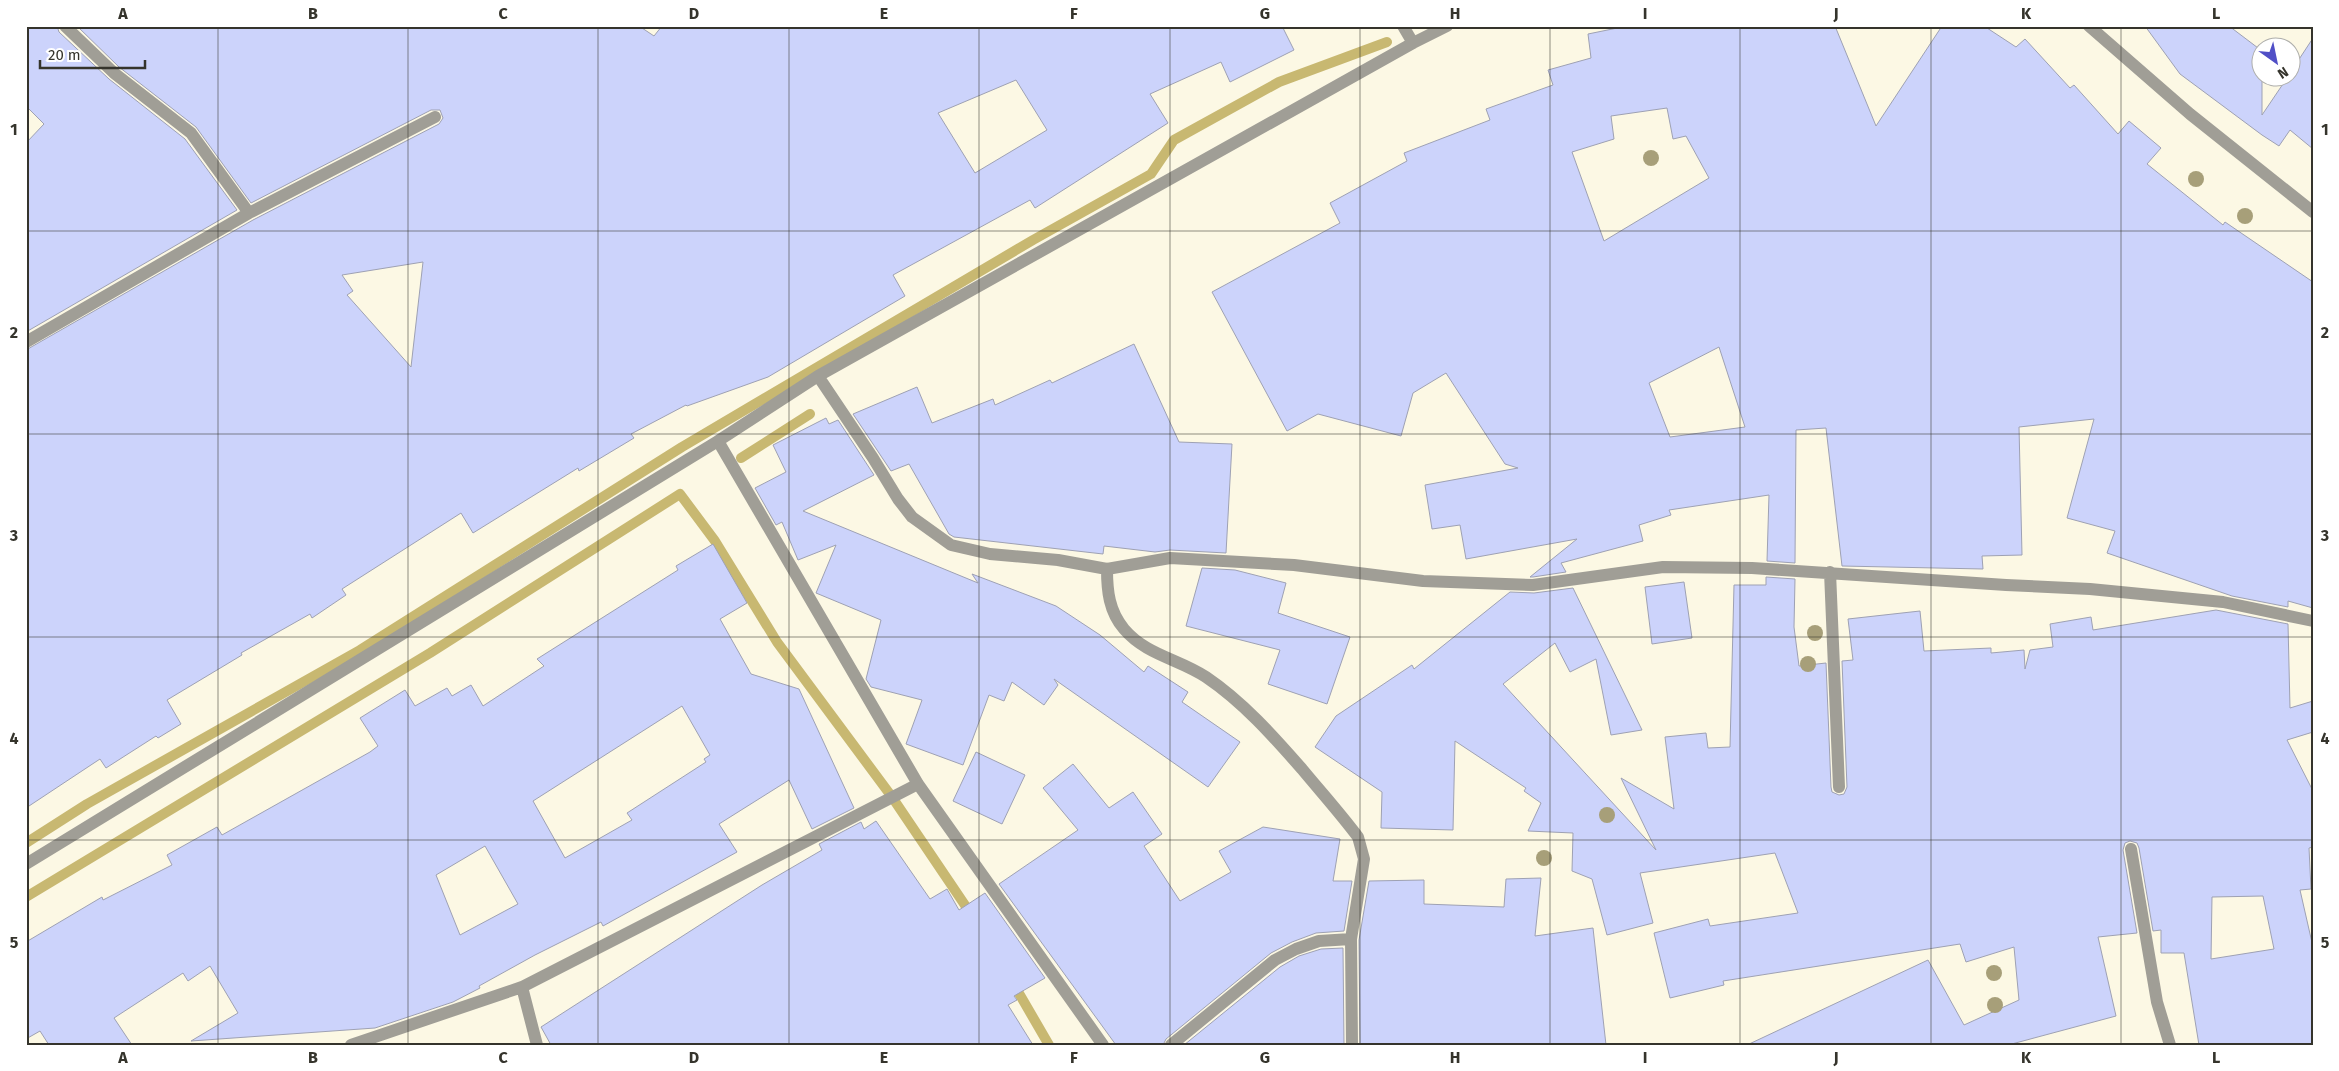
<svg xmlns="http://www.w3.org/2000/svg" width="2339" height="1071" viewBox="0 0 2339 1071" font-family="'Fira Sans',sans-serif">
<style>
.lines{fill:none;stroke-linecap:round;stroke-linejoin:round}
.stream{stroke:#c8b871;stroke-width:10}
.building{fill:#ccd3fb;stroke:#9ea1b3;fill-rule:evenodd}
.street{stroke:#a09e96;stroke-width:12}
.tree{fill:#a79f79}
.grid{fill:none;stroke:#35342c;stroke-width:1;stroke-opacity:0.55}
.neatline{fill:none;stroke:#35342c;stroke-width:2}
.grid-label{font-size:16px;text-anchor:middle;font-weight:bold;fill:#35342c}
</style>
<rect width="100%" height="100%" fill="#fcf8e4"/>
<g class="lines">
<path class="stream" d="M741 458 810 414
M26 843 87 804 360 650 682 447 1033 240 1151 174 1174 140 1279 82 1387 42
M26 897 430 653 680 494 715 541 777 642 892 797 973 917
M1013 983 1049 1045"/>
</g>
<path class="building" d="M26 26H57L59 32 109 79 185 139 237 210 26 332V143L44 124 26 106Z
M77 26H639L654 36 662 26H1282L1294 50 1230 82 1221 62 1150 94 1168 123 1035 208 1030 200 893 275 905 296 768 377 687 406 686 405 631 434 634 438 579 471 578 468 473 533 461 513 342 589 346 595 312 618 310 614 241 653 242 655 167 700 181 724 158 738 156 736 106 768 100 759 26 808V350L253 220 439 124 443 118 440 110H431L251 203 196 127 119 67ZM1016 80 1047 130 975 173 938 113ZM423 262 411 367 347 295 353 291 342 275Z
M1627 26H1835L1876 126 1942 26H1984L2016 47 2025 39 2070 88 2074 85 2118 134 2129 121 2161 148 2147 164 2223 225 2225 222 2313 282V608L2288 601V607L2232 596 2107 553 2115 531 2067 518 2094 419 2019 427 2022 555 1982 556 1983 569 1842 566 1826 428 1796 430 1795 563 1767 561 1769 495 1669 510 1671 515 1639 525 1643 541 1561 563 1566 572 1533 577H1530L1577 539 1466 559 1460 525 1432 529 1425 485 1518 468 1505 464 1446 373 1413 393 1401 436 1318 414 1287 431 1212 292 1340 223 1330 203 1407 161 1404 153 1490 120 1486 109 1553 85 1548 70 1591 58 1588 34ZM1667 108 1673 139 1686 136 1709 178 1604 241 1572 152 1614 139 1611 116ZM1719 347 1745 427 1670 437 1649 383Z
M2145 26H2229L2262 51V115L2287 78H2292V70L2313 38V149L2290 130 2279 146 2262 135 2180 74Z
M1134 344 1179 442 1232 444 1226 553 1170 550 1155 552 1104 546 1103 554 954 537 949 534 909 464 891 471 853 414 917 387 932 423 993 399 995 405 1050 380 1052 383Z
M826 418 829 424 838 420 874 475 803 511 978 583 972 574 1056 606 1100 635 1144 672 1148 666 1188 692 1182 702 1240 742 1208 787 1054 679 1058 685 1044 705 1012 682 1004 701 989 695 963 765 906 744 922 700 871 687 866 679 881 620 816 593 836 545 798 560 782 522 776 525 755 488 786 472 773 445Z
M713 544 747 603 720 619 751 674 799 689 854 808 812 829 789 780 719 824 737 852 603 926 601 922 535 955 479 986 480 988 453 1002 375 1028 191 1041 238 1013 210 966 188 981 183 973 114 1018 132 1045H49L40 1031 26 1039V942L102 897 103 900 172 865 167 855 217 827 222 835 370 752 378 746 360 718 405 690 415 706 447 688 452 696 471 685 483 706 544 666 537 659 678 570 676 566ZM682 706 710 755 704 759 706 762 627 813 632 820 565 858 533 801ZM485 846 518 904 460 935 436 875Z
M1202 568 1235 570 1286 583 1278 613 1350 637 1327 704 1268 684 1280 650 1186 626Z
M1766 577 1795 579 1794 627 1799 666 1826 663 1831 787 1832 792 1839 795 1844 794 1847 787 1842 661 1853 660 1848 619 1920 611 1924 651 1991 648V653L2024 650 2025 669 2030 650 2053 647 2050 624 2091 617 2093 630 2216 610 2288 624 2290 708 2313 701V732L2287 740 2313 791V847L2309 848 2311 889 2300 890 2313 947V1045H2199L2184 953H2161V930L2153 931 2139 848 2137 843 2130 841 2125 843 2123 850 2137 933 2098 937 2116 1016 2008 1045H1747L1928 960 1964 1025 2019 1000 2014 947 1966 962 1960 944 1723 981 1724 985 1670 998 1654 933 1708 919 1710 926 1798 913 1775 853 1640 873 1653 923 1607 935 1592 879 1572 871 1573 833 1528 831 1541 803 1524 791 1526 788 1455 741 1453 830 1381 828 1382 792 1315 747 1336 716 1412 665 1414 669 1510 592 1534 593 1573 588 1642 730 1611 735 1596 659 1570 672 1555 643 1503 684 1656 850 1621 778 1674 809 1665 737 1706 733 1708 748 1730 747 1734 585H1766ZM2263 896 2274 949 2211 959 2212 897Z
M1684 582 1692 638 1652 644 1645 587Z
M976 752 1025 775 1002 824 953 801Z
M1073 764 1109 808 1133 792 1162 834 1144 846 1180 901 1231 872 1219 851 1263 827 1340 839 1333 881H1352L1344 931 1316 933 1292 942 1271 953 1166 1039 1163 1045H1116L999 884 1078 830 1043 788Z
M876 821 930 899 947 889 959 910 985 893 1045 978 1014 996 1017 1000 1008 1005 1033 1045H551L541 1027 762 885 822 850 819 844 861 822 864 829Z
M1541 878 1535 936 1593 928 1606 1045H1360L1359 940 1369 881 1424 880V904L1504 907 1506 879Z
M1343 948 1344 1045H1184L1280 967 1299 956 1321 949Z"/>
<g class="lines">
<path class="street" d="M65 26 114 73 191 133 249 213
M1403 26 1413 43
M2089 26 2190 114 2313 212
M26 342 249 213 435 117
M818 376 873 458 898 499 912 517 951 545 990 554 1058 560 1107 569 1170 558 1294 565 1423 581 1533 585 1663 567 1752 568 2006 585 2090 589 2223 602 2313 621
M718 441 918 784 1103 1045
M1107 569C1107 591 1109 611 1124 629 1146 655 1179 659 1206 677 1243 702 1273 736 1302 769 1321 792 1340 813 1358 837L1364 859 1351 939 1352 1045
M1830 572 1839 787
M2131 849 2157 1002 2170 1045
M26 864 718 441 818 376 1413 43 1447 26
M522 987 537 1045
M351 1045 522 987 918 784
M1171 1045 1275 960 1296 949 1319 941 1351 939"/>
</g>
<g class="tree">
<circle cx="1651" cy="158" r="8"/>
<circle cx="2196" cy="179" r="8"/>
<circle cx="2245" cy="216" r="8"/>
<circle cx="1815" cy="633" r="8"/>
<circle cx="1808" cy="664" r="8"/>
<circle cx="1607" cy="815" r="8"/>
<circle cx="1544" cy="858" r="8"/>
<circle cx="1994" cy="973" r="8"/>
<circle cx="1995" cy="1005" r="8"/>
</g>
<path class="grid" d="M218 26V1045M408 26V1045M598 26V1045M789 26V1045M979 26V1045M1170 26V1045M1360 26V1045M1550 26V1045M1740 26V1045M1931 26V1045M2121 26V1045M26 231H2313M26 434H2313M26 637H2313M26 840H2313"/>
<rect width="2339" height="1071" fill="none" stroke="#ffffff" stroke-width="55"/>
<g transform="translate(2276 62) rotate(147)"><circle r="24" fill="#ffffff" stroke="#aeaeab"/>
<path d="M0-4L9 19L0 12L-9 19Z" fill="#504fc6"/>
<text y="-8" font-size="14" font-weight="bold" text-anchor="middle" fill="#35342c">N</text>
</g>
<path d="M40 60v8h105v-8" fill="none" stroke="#35342c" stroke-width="2.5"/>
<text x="48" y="60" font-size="15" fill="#35342c" stroke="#ffffff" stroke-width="4" paint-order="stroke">20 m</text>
<rect x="28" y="28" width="2284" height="1016" class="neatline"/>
<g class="grid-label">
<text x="123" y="19">A</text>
<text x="313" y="19">B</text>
<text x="503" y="19">C</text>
<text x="694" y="19">D</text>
<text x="884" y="19">E</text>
<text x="1074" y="19">F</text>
<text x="1265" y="19">G</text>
<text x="1455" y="19">H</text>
<text x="1645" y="19">I</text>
<text x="1836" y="19">J</text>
<text x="2026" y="19">K</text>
<text x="2216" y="19">L</text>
<text x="14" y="135">1</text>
<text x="2325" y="135">1</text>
<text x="14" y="338">2</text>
<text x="2325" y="338">2</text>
<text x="14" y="541">3</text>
<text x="2325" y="541">3</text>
<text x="14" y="744">4</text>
<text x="2325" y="744">4</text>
<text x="14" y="948">5</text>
<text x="2325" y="948">5</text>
<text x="123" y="1063">A</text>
<text x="313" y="1063">B</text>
<text x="503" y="1063">C</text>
<text x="694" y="1063">D</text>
<text x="884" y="1063">E</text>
<text x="1074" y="1063">F</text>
<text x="1265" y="1063">G</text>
<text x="1455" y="1063">H</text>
<text x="1645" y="1063">I</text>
<text x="1836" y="1063">J</text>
<text x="2026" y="1063">K</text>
<text x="2216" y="1063">L</text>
</g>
</svg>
